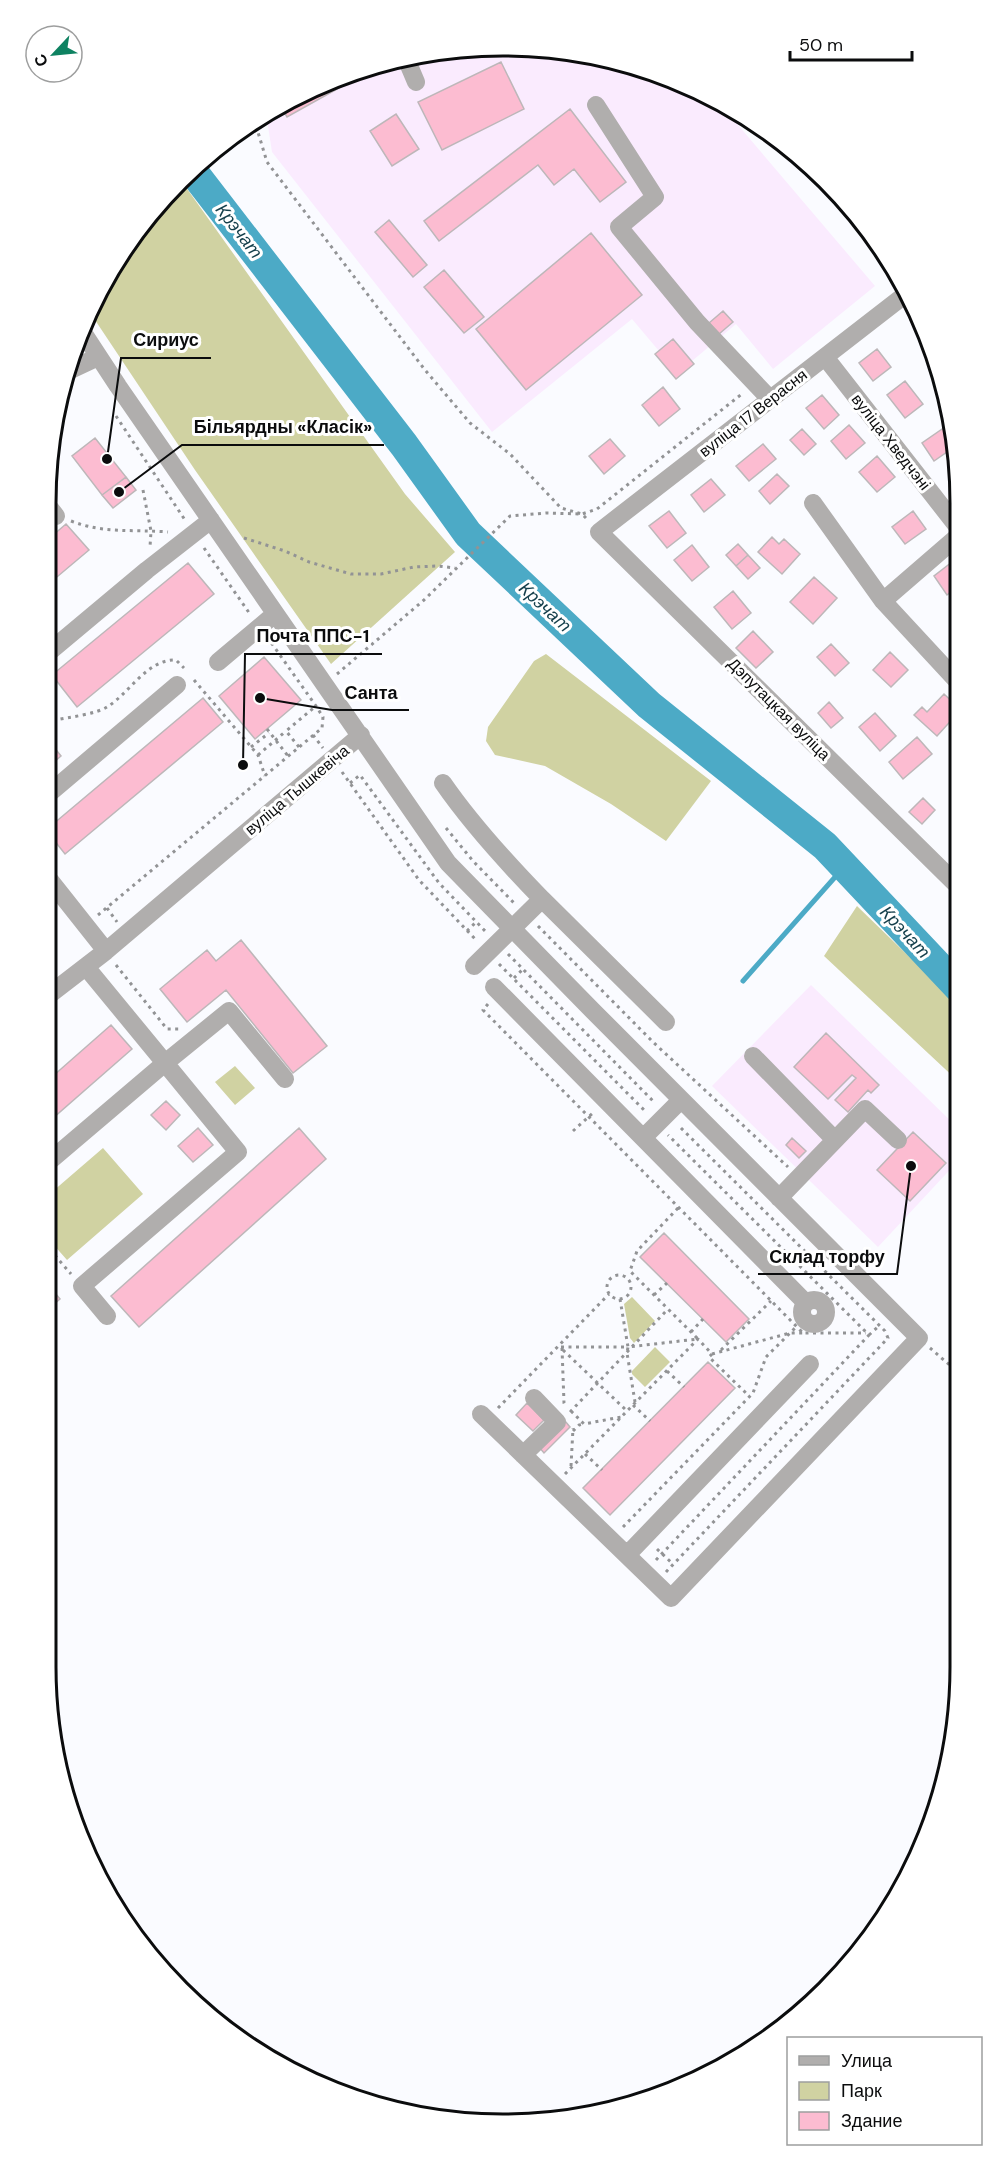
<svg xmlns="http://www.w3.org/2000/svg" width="1006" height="2169" viewBox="0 0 1006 2169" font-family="'DM Sans',sans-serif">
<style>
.industrial{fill:#faebfe}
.green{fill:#d0d2a2}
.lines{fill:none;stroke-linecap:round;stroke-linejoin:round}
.stream{stroke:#4caac6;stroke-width:5}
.river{stroke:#4caac6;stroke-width:30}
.building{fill:#fcbcd1;stroke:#bdb7b9;stroke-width:1.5}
.path{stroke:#929395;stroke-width:3;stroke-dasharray:3 4.5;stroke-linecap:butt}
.minor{stroke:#b0aead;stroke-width:18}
.labels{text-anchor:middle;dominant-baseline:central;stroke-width:6;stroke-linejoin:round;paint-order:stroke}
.street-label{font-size:16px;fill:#0b0c0d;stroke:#fff}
.water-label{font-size:18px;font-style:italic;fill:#143f4b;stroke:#fff}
.rim{fill:none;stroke:#0b0c0d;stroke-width:3}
.leader{fill:none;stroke:#0b0c0d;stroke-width:2}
.callout-dot{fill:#0b0c0d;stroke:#fff;stroke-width:2}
.callout-label{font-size:18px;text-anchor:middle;font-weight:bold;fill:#0b0c0d;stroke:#fff;stroke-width:6;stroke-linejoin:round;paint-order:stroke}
</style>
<rect width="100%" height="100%" fill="#fafbff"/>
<path class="industrial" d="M503 45 592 54 678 80 721 105 875 286 773 369 736 324 692 361 673 339 659 351 632 319 492 432 272 152 266 113 327 80 413 54Z
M811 985 959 1129V1160L878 1247 712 1086Z"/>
<path class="green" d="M180 179 405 494 455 552 331 664 195 470 89 311 122 249Z
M546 654 711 781 666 841 611 804 545 766 495 755 486 741 488 727 534 661Z
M857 906 959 1005V1082L824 956Z
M235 1066 255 1088 235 1105 215 1082Z
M103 1148 143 1194 67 1260 45 1235V1198Z
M632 1297 655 1321 634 1343 630 1338 624 1304Z
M655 1347 670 1362 645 1387 632 1374V1371Z"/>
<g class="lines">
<path class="stream" d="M743 981 844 867"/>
<path class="river" d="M191 169 404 445 468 534 649 705 825 846 959 988"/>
</g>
<path class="building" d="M501 62 524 109 442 150 418 102Z
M361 70 364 74 287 117 280 105 327 80Z
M570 109 626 182 600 202 574 169 554 185 538 165 439 241 424 221Z
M396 114 419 149 392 166 370 131Z
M389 220 427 265 413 277 375 232Z
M591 233 642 295 526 390 476 329Z
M444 270 484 317 464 333 424 287Z
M723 311 733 322 719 334 709 323Z
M917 313 927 331 922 335 910 320Z
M673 339 694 364 676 379 655 354Z
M877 349 891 367 873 381 859 363Z
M905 381 923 404 905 418 887 395Z
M663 387 680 409 659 426 642 405Z
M822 395 839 415 824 429 806 408Z
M849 425 865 443 846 459 831 441Z
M945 427 957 445 934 461 922 443Z
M802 429 816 444 804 455 790 440Z
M95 438 126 477 102 495 72 456Z
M610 439 625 456 604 474 589 456Z
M763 444 776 459 749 481 736 466Z
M877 456 895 477 877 492 859 472Z
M777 474 789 486 770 504 759 491Z
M126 477 136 490 113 508 102 495Z
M711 479 725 495 704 512 691 495Z
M669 511 686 533 667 548 649 526Z
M913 511 926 529 905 544 892 527Z
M66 524 89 550 45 587V542Z
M772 537 779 544 784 539 800 554 782 574 758 552Z
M738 544 748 555 736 566 726 555Z
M692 545 709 567 692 581 674 560Z
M748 555 760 568 748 579 736 566Z
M952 562 957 569V587L947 595 934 576Z
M188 563 214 594 77 707 52 675Z
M814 577 837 598 813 624 790 602Z
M733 591 751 613 732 629 714 607Z
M753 631 773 652 756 668 736 648Z
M831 644 849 663 835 676 817 657Z
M890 652 908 670 891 687 873 670Z
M264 657 301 700 255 739 219 696Z
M944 694 958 707V713L937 736 914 715 922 707 927 712Z
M203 698 223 722 65 854 46 830Z
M829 702 843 718 831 728 818 713Z
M875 713 896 736 880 751 859 727Z
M45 736 61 756 45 770Z
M917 737 932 754 903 779 889 762Z
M923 798 935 810 922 824 909 812Z
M241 940 327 1046 293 1073 226 990 187 1022 160 989 207 950 216 961Z
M111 1025 132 1049 45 1125V1083Z
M826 1033 879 1085 871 1093 868 1090 848 1112 835 1100 856 1078 852 1075 828 1099 794 1067Z
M166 1101 180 1115 166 1130 151 1115Z
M198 1128 213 1145 193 1162 178 1146Z
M299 1128 326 1159 139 1327 111 1296Z
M913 1132 946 1163 910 1201 877 1170Z
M792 1138 806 1151 799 1158 786 1145Z
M664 1233 749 1319 726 1342 640 1257Z
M45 1281 60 1299 45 1312Z
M708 1362 735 1388 610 1515 583 1488Z
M527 1403 544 1420 533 1431 516 1415Z
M565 1421 570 1427 544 1453 539 1447Z"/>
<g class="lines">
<path class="path" d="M254 119 267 162 425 370 470 423 510 454 561 508 582 514 589 521
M116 416 185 520
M143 490 151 531 150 547
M71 521C105 534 132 529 168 532
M244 538 285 551 309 562 351 574H381L414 567 438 566 455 568
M204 548 250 614
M337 674 424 600 510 516 546 513 582 514 597 509 743 393
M194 680 258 755 265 776
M45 706 56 720C70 717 96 714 107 707 130 693 147 659 176 660L184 668
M267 729 288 756
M313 735 323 748
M251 747 269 733
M299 747 286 731 316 706
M258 755 286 731
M342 772 419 880 476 940
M350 783 360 775 439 883 486 932
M446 828 473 861 514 903
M107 908 117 922
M98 915 322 728 323 717 316 706 270 641
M538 926 654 1043 788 1167
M467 931 476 922
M508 954 655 1103
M499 964 647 1113
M116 965 167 1029H179
M45 968H55
M514 978 524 968
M488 1004 483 1010 803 1333H866
M45 1021 55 1013
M573 1131 594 1112
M678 1208 637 1251 630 1271 698 1339
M45 1244 71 1274
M607 1287a12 12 0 1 1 24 0a12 12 0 1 1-24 0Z
M654 1295 667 1283
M620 1299 628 1347 698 1339
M691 1332 703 1319
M869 1335 879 1326
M561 1347H628L627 1353 635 1402
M562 1348 564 1403 565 1405
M930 1348 960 1374
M563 1350 627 1411
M721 1350 771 1301
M712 1354 709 1357 749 1396
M667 1371 684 1387
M633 1405 650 1421
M498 1408 609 1294
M570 1410 571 1411 668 1309
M571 1411 584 1424 621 1417
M573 1431 579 1425 584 1424
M585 1454 602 1470
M571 1466 573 1428
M565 1474 698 1339 712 1354 790 1333H803
M623 1527 753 1393 766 1357 796 1327
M657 1549 673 1564
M656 1560 869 1335 668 1135
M666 1572 888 1338 885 1331 679 1126"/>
<path class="minor" d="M405 56 416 82
M596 105 655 197 619 227 697 322 770 399
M906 294 599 532 958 886
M80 328 118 386 448 863 593 1011 919 1338 671 1598 481 1414
M825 357 957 526
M66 372 98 357
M45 502 56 516
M813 503 883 601
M957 537 883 601 958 682
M49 652 147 570 211 520
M218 662 275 614
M443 783C472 825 506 862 542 899
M45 797 177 685
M45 874 106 951
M474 966 542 899 666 1022
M494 987 806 1303
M45 998 106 951 361 735
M753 1056 835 1140
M644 1137 681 1100
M45 1165 165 1063 86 967
M779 1198 865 1109 898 1140
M802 1312a12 12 0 1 1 24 0a12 12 0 1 1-24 0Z
M107 1316 82 1286 238 1152 165 1063 229 1011 285 1079
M523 1455 557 1422 534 1398
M627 1555 810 1364"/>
</g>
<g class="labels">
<g class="street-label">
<text transform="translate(753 413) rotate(-38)">вуліца 17 Верасня</text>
<text transform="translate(891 442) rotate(52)">вуліца Хведчэні</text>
<text transform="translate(779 709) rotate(45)">Дэпутацкая вуліца</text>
<text transform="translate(297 790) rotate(-40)">вуліца Тышкевіча</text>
</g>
<g class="water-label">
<text transform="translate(239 231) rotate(52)">Крэчат</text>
<text transform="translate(545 607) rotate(43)">Крэчат</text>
<text transform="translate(905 932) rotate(47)">Крэчат</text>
</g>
</g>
<path d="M0 0H1006V2169H0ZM503 56H503A447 447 0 0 1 950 503V1667A447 447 0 0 1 503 2114H503A447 447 0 0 1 56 1667V503A447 447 0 0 1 503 56Z" fill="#fff" fill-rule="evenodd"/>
<path class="rim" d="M503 56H503A447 447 0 0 1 950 503V1667A447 447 0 0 1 503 2114H503A447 447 0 0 1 56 1667V503A447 447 0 0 1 503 56Z"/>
<path class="leader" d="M107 459L121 358H211M119 492L182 445H384M243 765L245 654H382M260 698L332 710H409M911 1166L897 1274H758"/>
<g class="callout-dot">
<circle cx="107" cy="459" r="6"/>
<circle cx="119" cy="492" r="6"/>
<circle cx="243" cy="765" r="6"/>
<circle cx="260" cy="698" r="6"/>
<circle cx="911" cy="1166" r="6"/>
</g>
<g class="callout-label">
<text x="166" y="346">Сириус</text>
<text x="283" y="433">Більярдны «Класік»</text>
<text x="313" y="642">Почта ППС-1</text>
<text x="371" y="699">Санта</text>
<text x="827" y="1263">Склад торфу</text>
</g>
<rect x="787" y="2037" width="195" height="108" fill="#ffffff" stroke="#9d9e9e" stroke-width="1.5"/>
<rect x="799" y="2056" width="30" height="9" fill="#b0aead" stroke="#9d9e9e" stroke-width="1.5"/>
<text x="841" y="2067" font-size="18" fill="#0b0c0d">Улица</text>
<rect x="799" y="2082" width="30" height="18" fill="#d0d2a2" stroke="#9d9e9e" stroke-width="1.5"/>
<text x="841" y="2097" font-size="18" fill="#0b0c0d">Парк</text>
<rect x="799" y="2112" width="30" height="18" fill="#fcbcd1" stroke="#9d9e9e" stroke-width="1.5"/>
<text x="841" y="2127" font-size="18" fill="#0b0c0d">Здание</text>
<g transform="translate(54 54) rotate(244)"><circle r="28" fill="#ffffff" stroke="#9d9e9e" stroke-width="1.5"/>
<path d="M0-4.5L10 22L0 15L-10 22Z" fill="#0e8261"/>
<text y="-9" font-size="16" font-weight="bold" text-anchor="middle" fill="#0b0c0d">С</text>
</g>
<path d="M790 51v9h122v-9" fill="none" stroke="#0b0c0d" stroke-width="3"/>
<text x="799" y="51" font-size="18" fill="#0b0c0d" stroke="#ffffff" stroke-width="4.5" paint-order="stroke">50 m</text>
</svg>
